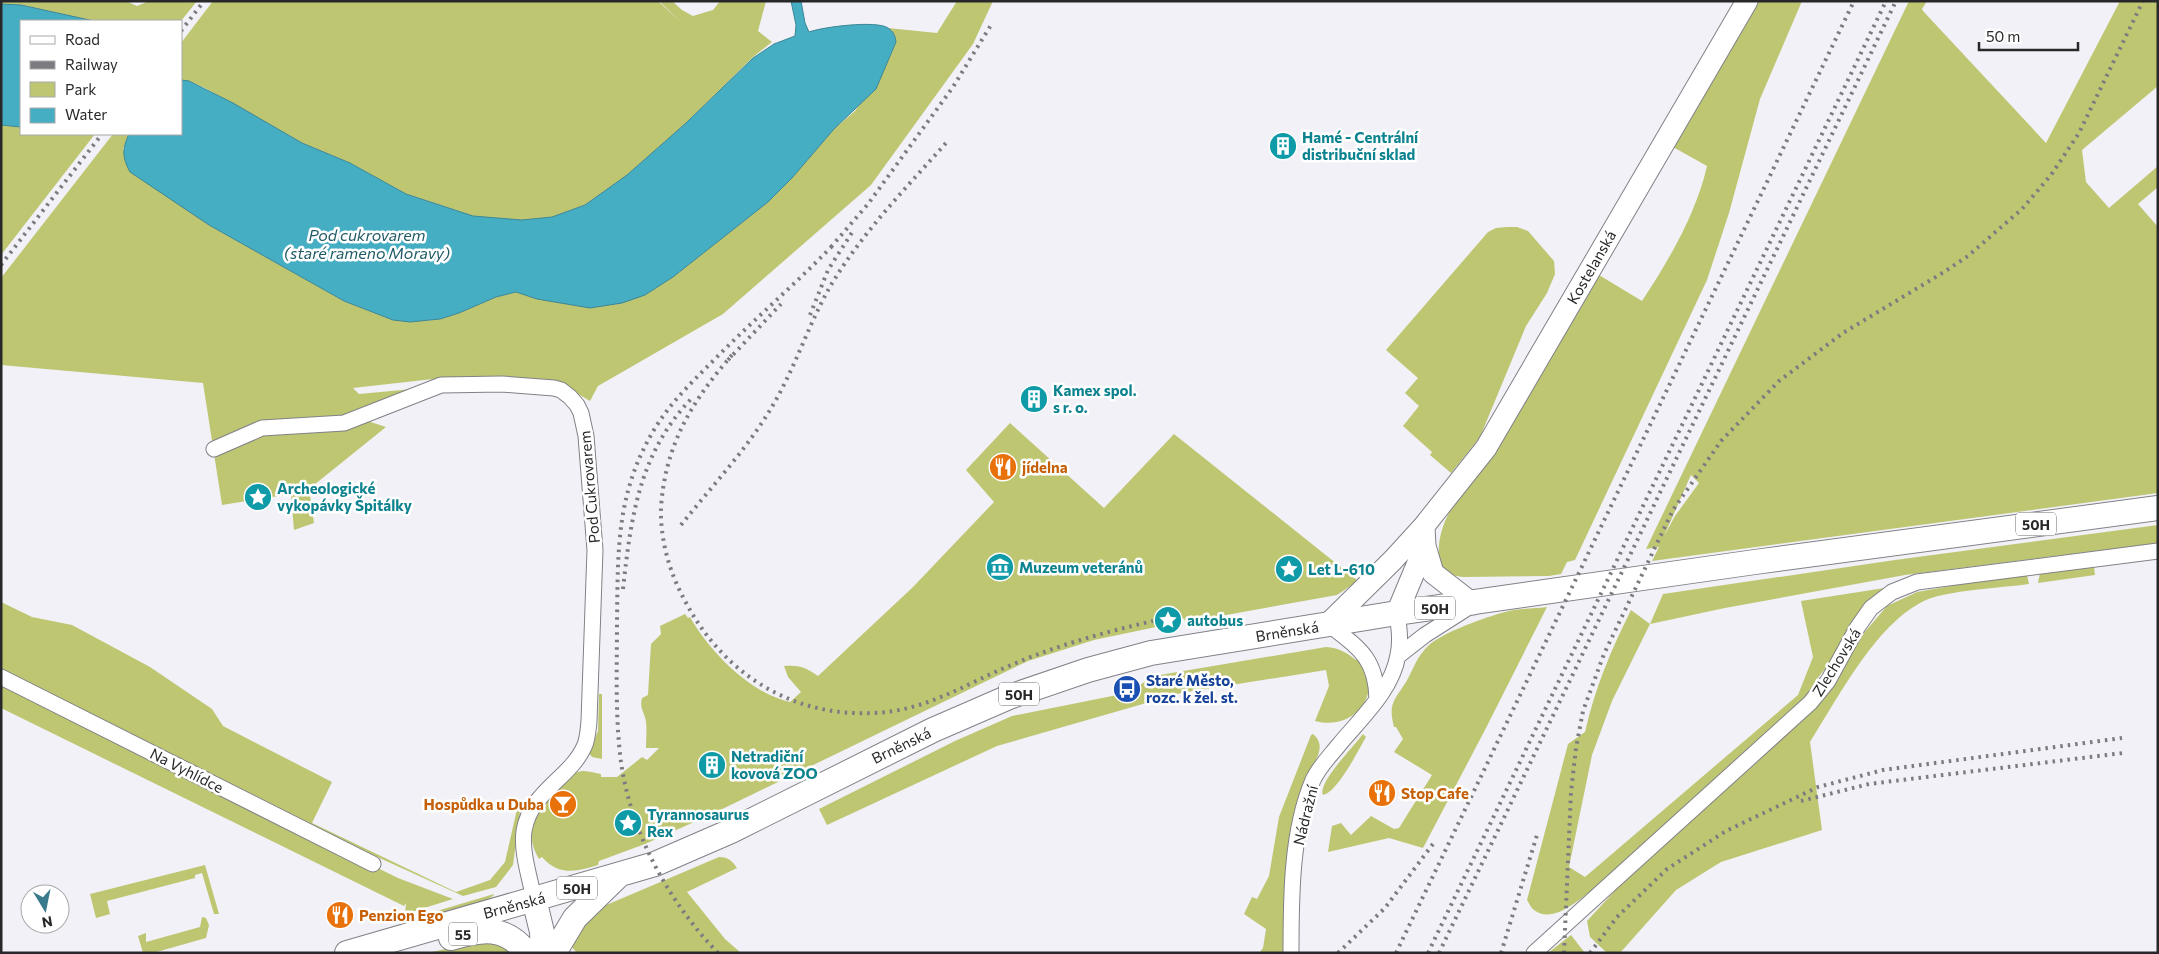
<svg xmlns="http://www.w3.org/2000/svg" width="2159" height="954" viewBox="0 0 2159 954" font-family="Commissioner,sans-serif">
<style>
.green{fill:#bfc672;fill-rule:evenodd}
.water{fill:#45aec3;stroke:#3c8695}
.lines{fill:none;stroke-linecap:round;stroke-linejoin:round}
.minor-casing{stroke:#818287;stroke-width:17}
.secondary-casing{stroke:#818287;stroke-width:23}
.primary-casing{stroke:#818287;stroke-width:26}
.minor{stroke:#fff;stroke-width:15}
.secondary{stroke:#fff;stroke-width:21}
.primary{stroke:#fff;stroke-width:24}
.rail{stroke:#7c7c80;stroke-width:4;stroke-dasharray:2.5 5;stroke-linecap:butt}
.labels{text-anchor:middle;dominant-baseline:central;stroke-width:5;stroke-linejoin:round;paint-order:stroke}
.shield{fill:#fff;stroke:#68686a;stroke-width:1}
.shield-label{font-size:14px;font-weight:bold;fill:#28282a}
.culture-label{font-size:15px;font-weight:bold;fill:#0d838f;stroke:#fff;text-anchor:start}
.street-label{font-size:15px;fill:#28282a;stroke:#fff}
.food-label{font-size:15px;font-weight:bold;fill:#c56008;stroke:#fff;text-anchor:start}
.transit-label{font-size:15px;font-weight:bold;fill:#164399;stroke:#fff;text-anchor:start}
.water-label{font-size:16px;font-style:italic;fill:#225c67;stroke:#fff}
</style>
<rect width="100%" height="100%" fill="#f1f1f7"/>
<path class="green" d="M1 1H126L137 6 149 1H197L181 21H94L21 5 1 4Z
M213 1H658L682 23 659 1H672L682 10 693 16 713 10 720 1H766L758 31 772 42 753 57 686 123 627 175 585 205 552 217 522 220 473 216 406 194 350 163 302 143 205 88 189 81 181 80V43Z
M957 1H993L973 44 871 185 723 314 598 386 590 401 559 383 518 378H442L353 388 359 394 423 388 349 415 386 427 309 489 314 523 294 530 291 494 222 505 203 383 1 365V278L113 134H129L123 149 209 225 344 301 393 320 424 321 440 319 459 313 496 297 517 292 537 299 645 295 673 277 768 202 792 178 834 129 855 111 887 63 892 52 896 42 894 35 888 28 937 33Z
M1757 1H1802L1760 99 1729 213 1707 280 1575 560 1567 562 1561 574 1549 576 1463 577C1458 576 1452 576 1448 573 1430 560 1442 522 1452 508 1464 490 1480 473 1493 457L1492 454 1599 275 1642 301C1669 260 1696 214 1707 166L1673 147Z
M1909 1H1927L1922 9 1923 11 2046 143 2120 1H2158V86L2082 150 2086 182 2109 208 2158 166V187L2138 204 2158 227V493L1652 561 1659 547 1646 549ZM1691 475 1699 483 1675 516 1664 536Z
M1 125 21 127V134H95L1 255Z
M1507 227H1517L1528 231 1554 261 1555 274 1547 293 1526 326 1480 437 1451 473 1430 455 1432 452 1403 426 1419 406 1405 393 1418 378 1386 350 1488 232 1496 228Z
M1010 423 1104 508 1174 434 1357 580 1352 585 1337 595 1187 622 1172 608 1156 627 1094 640 1028 661 712 814 645 844 599 861 598 865C577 872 558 876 542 857L539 859C521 829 539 808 560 787 565 782 571 774 578 772 585 769 594 773 601 774V777H617L642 757 647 760 659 748H646C646 739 647 730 646 722 645 713 639 708 642 698L648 695 651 644 661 634 660 626 685 614 688 618 690 617C710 652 750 693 790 702L801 692 788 677 784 666C800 665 805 667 818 676L913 587 994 502 966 470Z
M2158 525V543L1905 575 1725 608 1650 624 1612 701 1592 755 1569 867 1585 877 1798 695 1813 657 1801 601 1891 587 1870 600 1847 631 1832 660 1817 679 1802 703 1594 889C1579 899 1553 925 1534 910 1531 908 1529 903 1527 900L1568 744 1585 732C1595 688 1611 650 1631 610L1650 624 1663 594 1895 560Z
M2094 567 2095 575 2038 583 2040 573Z
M2027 575 2029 584C1999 588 1967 589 1938 596 1883 609 1839 697 1810 742L1822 830 1721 862 1676 890 1620 953H1607L1590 937 1587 921 1633 871 1754 765 1806 715 1839 676 1863 634 1887 606 1917 592 1985 580Z
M1 602 32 617 72 625 150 667 212 709 223 726 332 782 312 823 456 892 490 880 505 862 518 805 520 813 513 865 496 887 463 896 307 825 1 669Z
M1547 607 1486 728 1423 848 1389 838 1328 852 1332 826 1341 823 1351 835 1371 816 1394 829 1399 828 1432 775 1394 752 1403 739 1396 727H1394C1388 703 1394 701 1406 682 1413 670 1417 656 1428 646 1441 633 1486 617 1505 612 1518 608 1533 609 1547 607Z
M1326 647C1339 648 1346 652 1356 660L1360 658C1385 692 1355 732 1315 721L1329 686 1326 670 1181 693 997 746 827 825 819 809 955 741 1012 716 1127 693 1154 676Z
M1 682 398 878 453 899 405 914 406 903 404 906 1 708Z
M599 694H602V759L592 757 589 753 598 731Z
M1313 734C1330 748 1310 767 1304 781 1302 787 1301 794 1299 800 1286 850 1285 901 1283 953H1259L1263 948 1266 929 1244 914 1252 897 1257 899 1269 876 1279 817 1311 735Z
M1363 734 1366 737C1359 749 1337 793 1323 795 1317 783 1355 745 1363 734Z
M719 857C729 857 732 861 737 868L687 892 725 939 741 953H577L571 946 580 928 604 906Z
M205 865 219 914H214L202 873 195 875V878L107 901 110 914 96 918 90 894Z
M494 894 493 896 485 901 420 921 410 919Z
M202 917 206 918 209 925 206 938 153 953H143L138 936 146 933V942L200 927Z
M1571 935 1585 953H1548Z
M484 940 502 946 512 953H428Z"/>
<path class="water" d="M791 1H801L805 23 809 32C823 27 876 20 888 28 894 32 895 36 896 42L876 89 834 129 792 178 768 202 673 277 645 295 622 303 590 308 537 299 516 292 496 297 459 313 440 319 410 322 393 320 344 301 209 225 130 172C122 157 122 149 129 134H181V80L189 81 233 103 302 143 350 163 406 194 473 216 522 220 552 217 585 205 627 175 686 123 753 58 774 44 795 36 796 25Z
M1 4 21 5 94 21H21V127L1 125Z"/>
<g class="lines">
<defs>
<path id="minor" d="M214 449 262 428 344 423 441 385 502 384 554 388 561 390 570 397 577 405 581 413 586 436 595 550 589 721C588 730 588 739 584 747 570 778 530 792 524 831 521 852 530 878 534 899
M1328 624C1359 648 1376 658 1377 699
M1398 656 1425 635 1469 607
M1 677 373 864
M1291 953C1291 898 1291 831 1313 780 1319 767 1329 757 1338 746 1360 719 1392 691 1398 655 1401 641 1399 627 1397 613
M1534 953 1810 703 1828 681 1857 628 1871 608 1892 592 1917 582 2158 551"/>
<path id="secondary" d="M1425 546 1433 573 1473 604
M1397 613 1425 546 1424 526
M1328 624 1393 560 1424 526 1486 448 1747 1"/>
<path id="primary" d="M534 899 542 932 543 953
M451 938C482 929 505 925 527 953
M347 953 655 864 731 831 933 730 1009 697 1088 670 1151 653 1397 613 1755 562 2158 508
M554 953 575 918 616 878"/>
</defs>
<use href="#minor" class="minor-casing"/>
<use href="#secondary" class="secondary-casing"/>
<use href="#primary" class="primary-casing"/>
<use href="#minor" class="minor"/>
<use href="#secondary" class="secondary"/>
<use href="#primary" class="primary"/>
<path class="rail" d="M181 31 204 1
M831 247 868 204 953 87 991 25
M1 265 102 134
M810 315 828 270 853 231
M732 355C692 401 665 445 661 508 660 538 669 571 683 597 720 671 789 717 873 713 928 711 966 683 1016 663 1061 644 1106 632 1153 621
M728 360 781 304
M681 525C712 486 748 448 773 405 796 366 809 323 831 285 862 233 906 188 946 143
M623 589C631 517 639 453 692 398
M1801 801 1869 784 2123 753
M718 953C668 901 631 833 621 762 615 716 617 669 617 622 618 548 616 490 657 425 673 400 694 380 714 360 753 320 796 284 835 243
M1338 953 1385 908 1433 844
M1396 953 1854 1
M1428 953 1886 1
M1439 953 1896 1
M1501 953 1537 835
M1564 953 1571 792 1576 748 1583 711 1604 654 1673 510 1721 441 1779 381 1843 333 1944 272 1968 256 2022 209 2051 175 2079 133 2143 1
M1590 953 1617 917 1667 869 1726 831 1818 787 1883 770 2122 738"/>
</g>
<defs>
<symbol id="building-disc" viewBox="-11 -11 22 22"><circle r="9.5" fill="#0f9aa8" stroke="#fff"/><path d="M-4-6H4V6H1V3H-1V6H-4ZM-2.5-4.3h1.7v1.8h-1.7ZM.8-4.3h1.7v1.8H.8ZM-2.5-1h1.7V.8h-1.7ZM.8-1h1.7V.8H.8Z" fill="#fff"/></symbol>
<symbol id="restaurant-disc" viewBox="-11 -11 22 22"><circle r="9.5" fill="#e8710a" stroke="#fff"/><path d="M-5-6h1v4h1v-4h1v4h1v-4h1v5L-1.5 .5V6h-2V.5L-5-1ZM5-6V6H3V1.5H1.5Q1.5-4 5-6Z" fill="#fff"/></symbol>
<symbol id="sight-disc" viewBox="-11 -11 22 22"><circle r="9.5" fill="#0f9aa8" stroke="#fff"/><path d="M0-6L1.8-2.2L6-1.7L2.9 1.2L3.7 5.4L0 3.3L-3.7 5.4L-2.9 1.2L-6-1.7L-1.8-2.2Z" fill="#fff"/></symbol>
<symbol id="museum-disc" viewBox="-11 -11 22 22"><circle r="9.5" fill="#0f9aa8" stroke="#fff"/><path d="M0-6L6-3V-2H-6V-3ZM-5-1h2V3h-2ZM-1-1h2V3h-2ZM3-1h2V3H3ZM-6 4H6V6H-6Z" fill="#fff"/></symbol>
<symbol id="bus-disc" viewBox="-11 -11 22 22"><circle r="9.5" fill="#1a4fb4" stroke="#fff"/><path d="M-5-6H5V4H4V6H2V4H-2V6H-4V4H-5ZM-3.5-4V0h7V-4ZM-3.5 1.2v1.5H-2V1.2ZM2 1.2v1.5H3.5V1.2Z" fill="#fff"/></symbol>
<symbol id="bar-disc" viewBox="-11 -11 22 22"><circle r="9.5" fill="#e8710a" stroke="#fff"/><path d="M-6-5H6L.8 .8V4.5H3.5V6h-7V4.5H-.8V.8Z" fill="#fff"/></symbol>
</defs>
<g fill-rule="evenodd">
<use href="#building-disc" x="1267" y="130" width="32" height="32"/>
<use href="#building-disc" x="1018" y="383" width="32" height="32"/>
<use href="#restaurant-disc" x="987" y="451" width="32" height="32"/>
<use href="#sight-disc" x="242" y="481" width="32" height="32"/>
<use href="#museum-disc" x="984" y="551" width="32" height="32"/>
<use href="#sight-disc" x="1273" y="553" width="32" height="32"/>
<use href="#sight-disc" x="1152" y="604" width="32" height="32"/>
<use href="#bus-disc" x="1111" y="673" width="32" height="32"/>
<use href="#building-disc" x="696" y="749" width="32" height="32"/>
<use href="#restaurant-disc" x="1366" y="777" width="32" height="32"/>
<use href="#bar-disc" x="547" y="788" width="32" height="32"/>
<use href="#sight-disc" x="612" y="807" width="32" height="32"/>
<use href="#restaurant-disc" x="324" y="899" width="32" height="32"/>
</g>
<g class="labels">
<g class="shield">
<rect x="2016" y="512.5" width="40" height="23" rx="4"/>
<rect x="1415" y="596.5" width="40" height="23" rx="4"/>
<rect x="999" y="682.5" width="40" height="23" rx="4"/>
<rect x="557" y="876.5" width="40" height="23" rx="4"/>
<rect x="449" y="922.5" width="28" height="23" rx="4"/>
</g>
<g class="shield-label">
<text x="2036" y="524">50H</text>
<text x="1435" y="608">50H</text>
<text x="1019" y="694">50H</text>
<text x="577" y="888">50H</text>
<text x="463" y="934">55</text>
</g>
<g class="culture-label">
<text x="1302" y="137">Hamé - Centrální<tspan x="1302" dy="17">distribuční sklad</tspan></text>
<text x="1053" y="390">Kamex spol.<tspan x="1053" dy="17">s r. o.</tspan></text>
<text x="277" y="488">Archeologické<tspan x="277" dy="17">vykopávky Špitálky</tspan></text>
<text x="1019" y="567">Muzeum veteránů</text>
<text x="1308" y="569">Let L-610</text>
<text x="1187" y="620">autobus</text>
<text x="731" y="756">Netradiční<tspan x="731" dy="17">kovová ZOO</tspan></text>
<text x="647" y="814">Tyrannosaurus<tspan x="647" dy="17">Rex</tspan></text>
</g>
<g class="street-label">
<text transform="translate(1591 267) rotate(-60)">Kostelanská</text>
<text transform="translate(589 487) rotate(-95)">Pod Cukrovarem</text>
<text transform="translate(1287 631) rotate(-9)">Brněnská</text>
<text transform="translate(1836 662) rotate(-58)">Zlechovská</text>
<text transform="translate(901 745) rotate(-26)">Brněnská</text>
<text transform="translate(187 770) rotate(27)">Na Vyhlídce</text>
<text transform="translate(1305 815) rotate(-76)">Nádražní</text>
<text transform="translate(514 905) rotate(-15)">Brněnská</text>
</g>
<g class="food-label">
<text x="1022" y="467">jídelna</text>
<text x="1401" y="793">Stop Cafe</text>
<text x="544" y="804" text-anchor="end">Hospůdka u Duba</text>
<text x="359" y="915">Penzion Ego</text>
</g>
<g class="transit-label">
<text x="1146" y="680">Staré Město,<tspan x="1146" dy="17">rozc. k žel. st.</tspan></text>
</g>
<g class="water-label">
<text x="367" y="234">Pod cukrovarem<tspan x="367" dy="18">(staré rameno Moravy)</tspan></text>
</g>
</g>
<rect width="2159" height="954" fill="none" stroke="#28282a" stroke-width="5"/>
<rect x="20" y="20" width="162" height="115" fill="#ffffff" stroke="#a9a9aa"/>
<rect x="30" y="36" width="25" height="8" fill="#ffffff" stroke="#a9a9aa"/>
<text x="65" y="45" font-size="15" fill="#28282a">Road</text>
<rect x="30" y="61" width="25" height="8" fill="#7c7c80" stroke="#a9a9aa"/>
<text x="65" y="70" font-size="15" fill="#28282a">Railway</text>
<rect x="30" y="82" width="25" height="15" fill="#bfc672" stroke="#a9a9aa"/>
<text x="65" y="95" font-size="15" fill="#28282a">Park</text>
<rect x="30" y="108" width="25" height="15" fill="#45aec3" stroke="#a9a9aa"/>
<text x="65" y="120" font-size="15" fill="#28282a">Water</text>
<g transform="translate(45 909) rotate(170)"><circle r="24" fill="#ffffff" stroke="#a9a9aa"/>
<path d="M0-4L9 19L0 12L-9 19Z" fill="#397b8c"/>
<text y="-8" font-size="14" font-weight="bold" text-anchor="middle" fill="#28282a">N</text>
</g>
<path d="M1979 42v8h99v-8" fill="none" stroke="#28282a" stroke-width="2.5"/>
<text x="1986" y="42" font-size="15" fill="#28282a" stroke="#ffffff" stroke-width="4" paint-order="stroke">50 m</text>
</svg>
